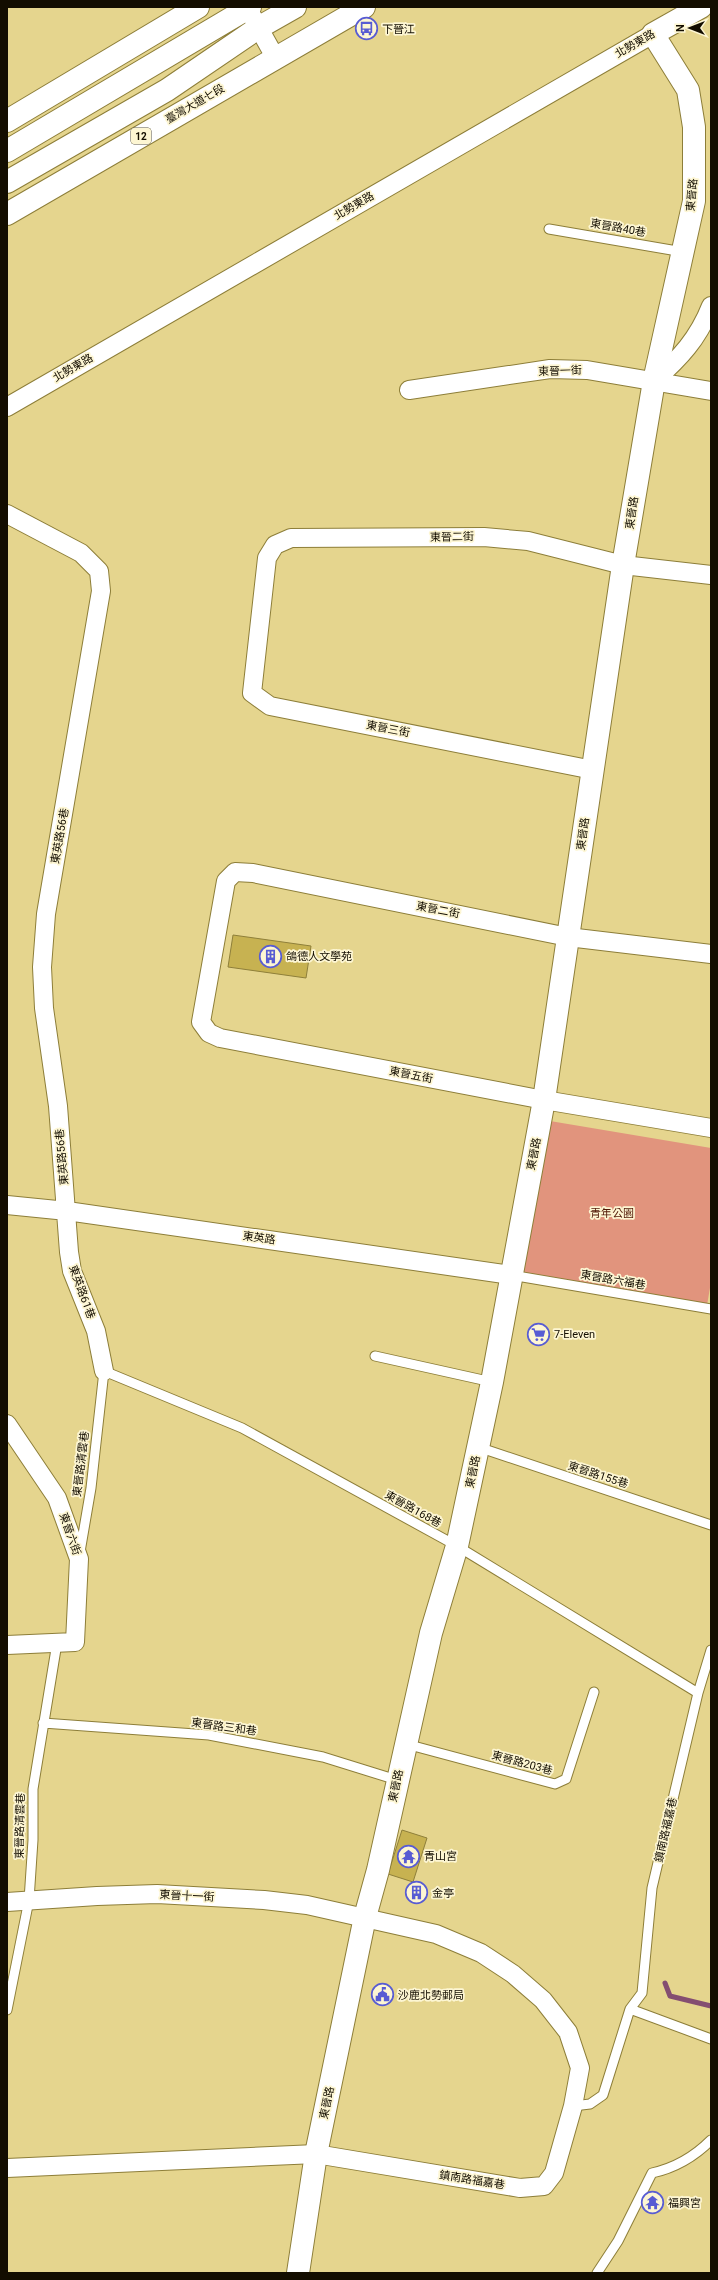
<svg xmlns="http://www.w3.org/2000/svg" width="718" height="2280" viewBox="0 0 718 2280" font-family="Roboto,'Noto Sans TC',sans-serif">
<style>
.green{fill:#e1947d}
.lines{fill:none;stroke-linecap:round;stroke-linejoin:round}
.stream{stroke:#844e71;stroke-width:5}
.building{fill:#c7b251;stroke:#8e7f3a}
.lane-casing{stroke:#8d7e39;stroke-width:11}
.street-casing{stroke:#8d7e39;stroke-width:20}
.secondary-casing{stroke:#8d7e39;stroke-width:24}
.primary-casing{stroke:#8d7e39;stroke-width:24}
.lane{stroke:#fff;stroke-width:9}
.street{stroke:#fff;stroke-width:18}
.secondary{stroke:#fff;stroke-width:22}
.primary{stroke:#fff;stroke-width:22}
.labels{text-anchor:middle;dominant-baseline:central;stroke-width:3.5;stroke-linejoin:round;paint-order:stroke}
.shield{fill:#fdf6d3;stroke:#59533f;stroke-width:1}
.shield-label{font-size:10px;font-weight:bold;fill:#130d00}
.poi-label{font-size:11px;fill:#130d00;stroke:#fdf6d3;text-anchor:start}
.street-label{font-size:11px;fill:#130d00;stroke:#fdf6d3}
.park-label{font-size:11px;fill:#501705;stroke:#fdf6d3}
</style>
<rect width="100%" height="100%" fill="#e5d58e"/>
<path class="green" d="M544 1120 711 1148V1282L706 1311 518 1279Z"/>
<g class="lines">
<path class="stream" d="M665 1983 670 1996 711 2006"/>
</g>
<path class="building" d="M233 935 311 946 306 978 228 967Z
M402 1830 427 1838 413 1882 388 1874Z
M410 1893a6 6 0 1 1 12 0a6 6 0 1 1-12 0Z"/>
<g class="lines">
<defs>
<path id="lane" d="M549 229 683 252
M511 1275 711 1309
M375 1356 492 1382
M478 1447 711 1525
M80 1552 91 1488 104 1371 242 1428 457 1546 698 1693
M43 1723 209 1735 323 1757 397 1780
M406 1744 555 1784 566 1779 594 1692
M630 2009 711 2039
M7 2010 29 1900 33 1840V1789L57 1643
M573 2106 590 2104 603 2095 630 2009 642 1993 652 1888 698 1693 711 1650
M597 2273 618 2241 652 2173C675 2168 694 2157 711 2140"/>
<path id="street" d="M252 16 275 57
M654 381C680 358 698 339 711 306
M409 390 550 369 587 370 711 391
M7 407 653 34
M7 514 81 553 99 571 101 591 46 914 42 967 44 1008 58 1106 69 1252 72 1271 96 1331 104 1371
M593 770 270 706 252 693 267 558 275 545 291 538 484 537 528 541 623 565 711 575
M711 954 568 937 253 873 235 872 226 881 201 1022 209 1033 220 1038 544 1100 711 1128
M7 1205 67 1211 511 1275
M7 1424 57 1498 79 1559 75 1642 7 1645
M7 1902 97 1896 157 1894 264 1900 307 1905 436 1934 481 1953 513 1974 543 2000 568 2032 580 2068 573 2106 554 2173 544 2186 520 2188 316 2154 7 2168"/>
<path id="secondary" d="M298 2273 316 2154 365 1917 378 1870 431 1633 457 1546 492 1382 544 1100 623 565 654 381 694 201V127L688 90 653 34 701 7"/>
<path id="primary" d="M7 121 198 7
M7 151 250 7
M7 182 167 90 258 28 295 7
M7 214 364 7"/>
</defs>
<use href="#lane" class="lane-casing"/>
<use href="#street" class="street-casing"/>
<use href="#secondary" class="secondary-casing"/>
<use href="#primary" class="primary-casing"/>
<use href="#lane" class="lane"/>
<use href="#street" class="street"/>
<use href="#secondary" class="secondary"/>
<use href="#primary" class="primary"/>
</g>
<defs>
<symbol id="bus-ring" viewBox="-11 -11 22 22"><circle r="9.5" fill="#fdf6d3" stroke="#585cd3" stroke-width="1.5"/><path d="M-5-6H5V4H4V6H2V4H-2V6H-4V4H-5ZM-3.5-4V0h7V-4ZM-3.5 1.2v1.5H-2V1.2ZM2 1.2v1.5H3.5V1.2Z" fill="#585cd3"/></symbol>
<symbol id="building-ring" viewBox="-11 -11 22 22"><circle r="9.5" fill="#fdf6d3" stroke="#585cd3" stroke-width="1.5"/><path d="M-4-6H4V6H1V3H-1V6H-4ZM-2.5-4.3h1.7v1.8h-1.7ZM.8-4.3h1.7v1.8H.8ZM-2.5-1h1.7V.8h-1.7ZM.8-1h1.7V.8H.8Z" fill="#585cd3"/></symbol>
<symbol id="supermarket-ring" viewBox="-11 -11 22 22"><circle r="9.5" fill="#fdf6d3" stroke="#585cd3" stroke-width="1.5"/><path d="M-6-5.5h2.5l.6 2H6L4.5 2H-2.5L-4.4-4H-6ZM-1.5 3.2a1.3 1.3 0 1 0 .1 0ZM3 3.2a1.3 1.3 0 1 0 .1 0Z" fill="#585cd3"/></symbol>
<symbol id="temple-ring" viewBox="-11 -11 22 22"><circle r="9.5" fill="#fdf6d3" stroke="#585cd3" stroke-width="1.5"/><path d="M0-6L5-2H3V0L6.5 2.5H4V6H1.5V3h-3V6H-4V2.5H-6.5L-3 0V-2H-5Z" fill="#585cd3"/></symbol>
<symbol id="civic-ring" viewBox="-11 -11 22 22"><circle r="9.5" fill="#fdf6d3" stroke="#585cd3" stroke-width="1.5"/><path d="M-.6-6.5H3V-4.5H.6V-3L4-1V1h2V6H-6V1h2V-1L-.6-3ZM-1.2 2.5V6h2.4V2.5Z" fill="#585cd3"/></symbol>
</defs>
<g fill-rule="evenodd">
<use href="#bus-ring" x="354" y="16" width="25" height="25"/>
<use href="#building-ring" x="258" y="944" width="25" height="25"/>
<use href="#supermarket-ring" x="526" y="1322" width="25" height="25"/>
<use href="#temple-ring" x="396" y="1844" width="25" height="25"/>
<use href="#building-ring" x="404" y="1880" width="25" height="25"/>
<use href="#civic-ring" x="370" y="1982" width="25" height="25"/>
<use href="#temple-ring" x="640" y="2190" width="25" height="25"/>
</g>
<g class="labels">
<rect class="shield" x="131" y="128" width="20" height="16" rx="3"/>
<g class="shield-label">
<text x="141" y="136">12</text>
</g>
<g class="poi-label">
<text x="382" y="29">下晉江</text>
<text x="286" y="956">鴿德人文學苑</text>
<text x="554" y="1334">7-Eleven</text>
<text x="424" y="1856">青山宮</text>
<text x="432" y="1893">金亭</text>
<text x="398" y="1995">沙鹿北勢郵局</text>
<text x="668" y="2203">福興宮</text>
</g>
<g class="street-label">
<text transform="translate(635 44) rotate(-30)">北勢東路</text>
<text transform="translate(195 104) rotate(-30)">臺灣大道七段</text>
<text transform="translate(692 195) rotate(-85)">東晉路</text>
<text transform="translate(354 206) rotate(-30)">北勢東路</text>
<text transform="translate(618 228) rotate(10)">東晉路40巷</text>
<text transform="translate(73 368) rotate(-30)">北勢東路</text>
<text transform="translate(560 371) rotate(-2)">東晉一街</text>
<text transform="translate(632 513) rotate(-81)">東晉路</text>
<text transform="translate(452 537) rotate(-1)">東晉二街</text>
<text transform="translate(388 729) rotate(11)">東晉三街</text>
<text transform="translate(583 834) rotate(-82)">東晉路</text>
<text transform="translate(60 836) rotate(-80)">東英路56巷</text>
<text transform="translate(438 910) rotate(11)">東晉二街</text>
<text transform="translate(411 1075) rotate(11)">東晉五街</text>
<text transform="translate(534 1154) rotate(-79)">東晉路</text>
<text transform="translate(62 1157) rotate(-95)">東英路56巷</text>
<text transform="translate(259 1238) rotate(8)">東英路</text>
<text transform="translate(613 1280) rotate(10)">東晉路六福巷</text>
<text transform="translate(82 1292) rotate(70)">東英路61巷</text>
<text transform="translate(81 1464) rotate(-83)">東晉路清雲巷</text>
<text transform="translate(473 1472) rotate(-78)">東晉路</text>
<text transform="translate(598 1475) rotate(18)">東晉路155巷</text>
<text transform="translate(413 1509) rotate(29)">東晉路168巷</text>
<text transform="translate(70 1534) rotate(71)">東晉六街</text>
<text transform="translate(224 1727) rotate(8)">東晉路三和巷</text>
<text transform="translate(522 1763) rotate(15)">東晉路203巷</text>
<text transform="translate(396 1786) rotate(-78)">東晉路</text>
<text transform="translate(20 1826) rotate(-89)">東晉路清雲巷</text>
<text transform="translate(666 1830) rotate(-77)">鎮南路福嘉巷</text>
<text transform="translate(187 1896) rotate(3)">東晉十一街</text>
<text transform="translate(327 2103) rotate(-78)">東晉路</text>
<text transform="translate(472 2180) rotate(9)">鎮南路福嘉巷</text>
</g>
<g class="park-label">
<text x="612" y="1213">青年公園</text>
</g>
</g>
<rect width="718" height="2280" fill="none" stroke="#130d00" stroke-width="16"/>
<g transform="translate(690 28) rotate(270)" stroke="#fdf6d3" stroke-width="3" paint-order="stroke">
<path d="M0-3L7 15L0 10L-7 15Z" fill="#130d00"/>
<text y="-6" font-size="11" font-weight="bold" text-anchor="middle" fill="#130d00">N</text>
</g>
</svg>
